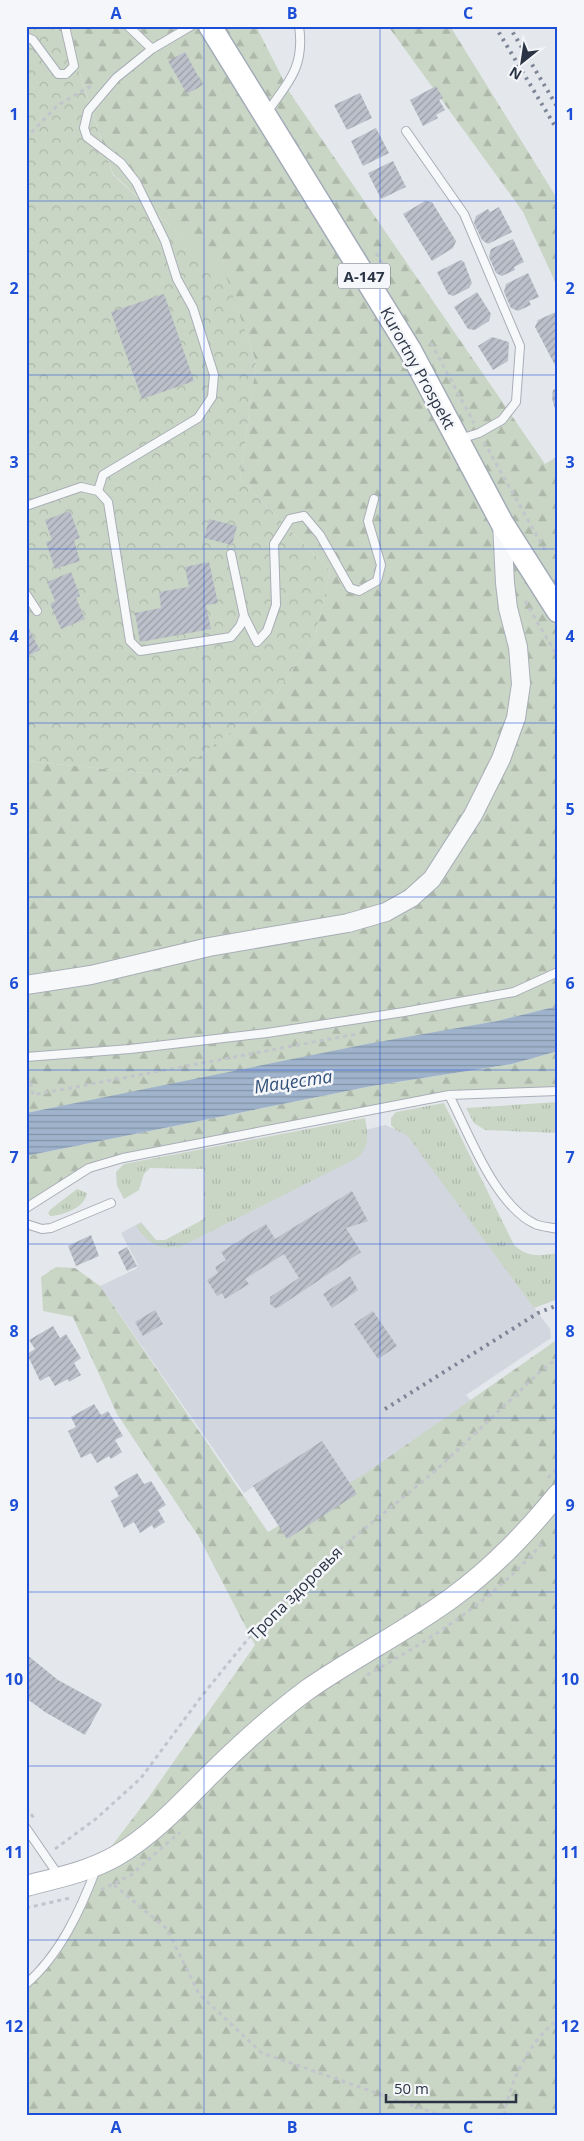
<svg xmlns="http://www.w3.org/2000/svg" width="584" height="2141" viewBox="0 0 584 2141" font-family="'Open Sans',sans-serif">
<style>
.built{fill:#d2d6de}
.grass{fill:url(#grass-tufts)}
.forest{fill:url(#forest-firs)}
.park{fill:url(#park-crowns)}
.water{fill:url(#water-rules)}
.building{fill:url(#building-hatch)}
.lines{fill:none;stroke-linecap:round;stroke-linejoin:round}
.service-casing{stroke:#a9aeb7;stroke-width:10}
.tertiary-casing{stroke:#a9aeb7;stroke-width:20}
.secondary-casing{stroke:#a9aeb7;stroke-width:22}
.primary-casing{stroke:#a3abb8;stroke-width:25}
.path{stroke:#c2c5cb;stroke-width:3;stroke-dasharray:4 4;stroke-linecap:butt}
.service{stroke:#f7f8fa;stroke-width:8}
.tertiary{stroke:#f7f8fa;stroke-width:18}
.secondary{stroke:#fff;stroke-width:20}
.primary{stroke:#fff;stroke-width:22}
.rail{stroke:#7d8696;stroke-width:4;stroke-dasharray:2.5 5;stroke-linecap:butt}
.grid{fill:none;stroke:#1d4ed8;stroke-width:1;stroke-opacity:0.55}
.labels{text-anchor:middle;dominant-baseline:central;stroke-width:5;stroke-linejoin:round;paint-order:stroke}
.shield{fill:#f4f6f9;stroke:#676e7b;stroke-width:1}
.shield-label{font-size:15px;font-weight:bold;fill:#2b3445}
.street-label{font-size:16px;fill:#2b3445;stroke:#f4f6f9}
.water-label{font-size:18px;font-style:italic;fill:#34527a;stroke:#f4f6f9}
.neatline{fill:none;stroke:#1d4ed8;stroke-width:2}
.grid-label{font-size:16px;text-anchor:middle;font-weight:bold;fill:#1d4ed8}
</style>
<defs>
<pattern id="grass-tufts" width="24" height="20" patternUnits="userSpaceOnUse" patternTransform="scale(1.25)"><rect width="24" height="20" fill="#c9d6c5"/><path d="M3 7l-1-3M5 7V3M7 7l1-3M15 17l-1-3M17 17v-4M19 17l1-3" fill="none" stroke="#adb8ab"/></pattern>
<pattern id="forest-firs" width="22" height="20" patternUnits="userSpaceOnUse" patternTransform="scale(1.25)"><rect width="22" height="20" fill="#c9d6c5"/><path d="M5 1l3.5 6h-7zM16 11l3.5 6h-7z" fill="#adb8ab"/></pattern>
<pattern id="park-crowns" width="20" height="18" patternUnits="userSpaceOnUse" patternTransform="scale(1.25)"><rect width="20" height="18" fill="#c9d6c5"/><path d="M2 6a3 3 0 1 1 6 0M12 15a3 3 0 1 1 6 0" fill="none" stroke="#adb8ab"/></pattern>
<pattern id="water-rules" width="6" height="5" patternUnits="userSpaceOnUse" patternTransform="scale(1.25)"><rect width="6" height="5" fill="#9fb4cc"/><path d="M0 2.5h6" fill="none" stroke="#8293a7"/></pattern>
<pattern id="building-hatch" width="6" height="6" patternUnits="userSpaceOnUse" patternTransform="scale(1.25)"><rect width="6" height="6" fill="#bbc0ca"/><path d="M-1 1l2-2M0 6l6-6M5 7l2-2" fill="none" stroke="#989da6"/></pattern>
</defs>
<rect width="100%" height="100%" fill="#e4e7ec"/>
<path class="built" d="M385 1125 407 1134 550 1329 551 1338 466 1395 472 1402 362 1503 322 1442 244 1493 100 1286 136 1269 138 1265 121 1233 141 1222 156 1240 165 1242 358 1132Z"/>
<path class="grass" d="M558 1102V1133L485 1130 474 1123 466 1108Z
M444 1103 514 1245C529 1258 539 1256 558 1253V1299L534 1308 407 1135 396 1130 391 1125V1118L396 1112Z
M365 1118C368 1133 370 1147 357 1158L178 1248 176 1246C159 1252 145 1240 136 1226L141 1223 156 1240H165L204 1219V1169L150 1168 144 1174 139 1190 124 1199 117 1186 116 1172 124 1164Z
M77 1189 87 1193C86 1207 62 1216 50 1216L48 1213 51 1209Z"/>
<path class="forest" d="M50 26H256L290 93 545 464 558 456V1006L497 1021 26 1113V761L175 776 273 698 315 638 330 571 240 479 256 362 226 277 113 174 67 35Z
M388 26H450L558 200V288L523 212Z
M558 1051V1089L449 1095 89 1168 26 1208V1156L372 1086 512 1064Z
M56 1267 75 1268 100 1286 268 1532 366 1473 558 1339V2115H26V1984L60 1941 98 1864 149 1797 255 1645 199 1537 117 1414 73 1317 43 1311 41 1277Z"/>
<path class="park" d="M26 26H50L67 35 113 175 226 276 256 362 240 479 330 571 315 638 273 698 175 776 26 761Z"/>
<path class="water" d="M558 1006V1051L512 1064 372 1086 26 1156V1113L367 1044 497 1021Z"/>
<path class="building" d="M185 52 203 85 187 94 168 61Z
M436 86 443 98 439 100 445 110 436 115 438 118 423 126 410 100Z
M360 93 372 118 347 130 334 105Z
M376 128 389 153 363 166 351 141Z
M393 161 406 187 381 199 368 173Z
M425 201 432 202 456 241 453 248 432 261 403 214Z
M499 207 512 232 488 244 482 240 474 223 476 216 488 209 490 212Z
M513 239 524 262 514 267 515 270 502 276 496 273 489 257 491 249Z
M461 260 464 262 472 283 469 288 453 296 448 294 437 272Z
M528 273 539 297 529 301 531 305 518 311 511 308 504 292 506 284Z
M477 292 491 314 489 321 475 330 468 329 454 307Z
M164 294 194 381 142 399 111 312Z
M558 311V371L535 327 538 320Z
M492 337 509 342 508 361 493 370 478 346Z
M558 388V408L555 409 552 398 553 390Z
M70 511 80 538 74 540 80 561 55 569 46 542 52 540 45 520Z
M209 519 237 526 232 545 204 538Z
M209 562 218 603 206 605 211 629 140 642 135 613 161 608 159 592 189 587 185 567Z
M71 572 80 596 76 598 85 619 61 629 50 604 55 601 47 582Z
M29 629 40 650 26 657V630Z
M352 1191 368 1221 346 1228 361 1252 279 1307 275 1308 270 1304V1297L299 1278 284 1254 245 1279 249 1284 225 1299 222 1293 217 1296 207 1280 218 1273 215 1267 226 1260 221 1252 266 1224 275 1239Z
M91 1235 99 1256 76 1266 68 1246Z
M127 1247 137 1266 127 1271 118 1252Z
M350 1276 358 1290 332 1308 323 1294Z
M155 1310 163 1324 143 1336 135 1322Z
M373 1311 397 1346 378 1359 354 1324Z
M53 1326 60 1338 66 1334 81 1358 74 1363 81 1375 69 1382 68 1379 55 1386 49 1376 40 1381 27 1354 35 1349 29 1340Z
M94 1404 101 1415 108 1411 123 1436 115 1440 122 1452 111 1459 109 1456 97 1463 91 1453 81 1458 68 1431 76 1427 71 1417Z
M322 1441 357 1494 287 1539 253 1486Z
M137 1473 144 1484 151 1481 166 1505 158 1510 165 1522 154 1529 152 1525 140 1533 134 1522 124 1528 111 1501 119 1496 114 1487Z
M26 1654 58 1680 102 1704 85 1735 45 1712 26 1698Z"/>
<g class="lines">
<defs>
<path id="service" d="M128 26 152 49
M26 37 33 40 58 74H66L74 66 65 26
M267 112C289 82 305 66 299 26
M406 131 464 214 520 346 516 402 502 420 479 433 460 439
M98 491 103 475 198 418 212 397 214 375 193 308 177 279 165 241 136 182 121 163 87 137 84 128 88 111 116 78 152 49 191 26
M26 506 81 487 98 491 108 502 130 641 140 651 231 637 240 626 244 616 231 554
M26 594 37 611
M244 616 257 642 267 631 276 605 274 544 290 519 304 516 320 535 350 588 359 591 377 581 381 565 368 521 374 499
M26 1057 130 1049 267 1033 404 1012 514 992 558 972
M449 1095C469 1134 495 1205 535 1224 542 1227 551 1227 558 1229
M26 1208 89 1168 123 1158 449 1095 558 1091
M26 1224 42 1229 51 1228 111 1203
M26 1828 59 1876
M26 1984C60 1955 81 1909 96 1869"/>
<path id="tertiary" d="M26 985 91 975 209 947 348 923 386 912 411 898 432 879 473 815 501 759 516 718 521 684 518 647 508 608 505 583 502 523"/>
<path id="secondary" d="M26 1886C56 1878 88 1872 116 1856 157 1832 187 1797 221 1764 248 1738 276 1713 307 1690 354 1657 407 1631 453 1597 494 1567 526 1533 558 1494"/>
<path id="primary" d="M210 26 410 350 502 523 558 611"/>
</defs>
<use href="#service" class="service-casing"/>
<use href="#tertiary" class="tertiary-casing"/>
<use href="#secondary" class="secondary-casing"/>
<use href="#primary" class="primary-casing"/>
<path class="path" d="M26 138 58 105 94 84
M376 253 386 269
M431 343 474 423
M484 442 546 552
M525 601 558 657
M26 1080 30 1079 33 1095 356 1034
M548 1478 558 1467
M367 1675C433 1638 495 1599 544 1541
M26 1808 34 1818
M55 1849 97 1818 141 1778 201 1697 260 1624 336 1552 434 1472 543 1369 558 1358
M114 1885 167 1929 199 1994 262 2053 437 2114
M101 1890 131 1875 180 1832
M26 1908 70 1898
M504 2115C510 2082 530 2039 558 2020"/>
<use href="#service" class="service"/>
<use href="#tertiary" class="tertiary"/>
<use href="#secondary" class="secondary"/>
<use href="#primary" class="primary"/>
<path class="rail" d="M495 26 558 131
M509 26 558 108
M385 1409 538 1313 558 1305"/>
</g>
<path class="grid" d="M204 26V2115M380 26V2115M26 201H558M26 375H558M26 549H558M26 723H558M26 897H558M26 1070H558M26 1244H558M26 1418H558M26 1592H558M26 1766H558M26 1940H558"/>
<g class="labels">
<rect class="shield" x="338" y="263.5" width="52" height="25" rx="4"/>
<g class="shield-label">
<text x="364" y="276">А-147</text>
</g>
<g class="street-label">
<text transform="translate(418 368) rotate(61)">Kurortny Prospekt</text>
<text transform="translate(295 1593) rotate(-45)">Тропа здоровья</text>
</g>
<g class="water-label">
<text transform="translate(293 1081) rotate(-8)">Мацеста</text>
</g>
</g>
<rect width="584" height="2141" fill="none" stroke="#f4f6f9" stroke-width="55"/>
<g transform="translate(522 62) rotate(210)" stroke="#f4f6f9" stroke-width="4" paint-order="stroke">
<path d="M0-4L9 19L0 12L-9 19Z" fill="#2b3445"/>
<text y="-8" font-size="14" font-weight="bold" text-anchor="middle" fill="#2b3445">N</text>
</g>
<path d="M386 2094v8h130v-8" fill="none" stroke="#2b3445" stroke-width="2.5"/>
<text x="394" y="2094" font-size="15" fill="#2b3445" stroke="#f4f6f9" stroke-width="4" paint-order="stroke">50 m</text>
<rect x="28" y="28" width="528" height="2086" class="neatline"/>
<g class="grid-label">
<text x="116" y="19">A</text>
<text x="292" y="19">B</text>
<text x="468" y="19">C</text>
<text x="14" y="120">1</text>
<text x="570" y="120">1</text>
<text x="14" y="294">2</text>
<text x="570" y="294">2</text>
<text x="14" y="468">3</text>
<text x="570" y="468">3</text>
<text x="14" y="642">4</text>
<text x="570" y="642">4</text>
<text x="14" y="815">5</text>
<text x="570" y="815">5</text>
<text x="14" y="989">6</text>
<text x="570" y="989">6</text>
<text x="14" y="1163">7</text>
<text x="570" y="1163">7</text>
<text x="14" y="1337">8</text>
<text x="570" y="1337">8</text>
<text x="14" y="1511">9</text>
<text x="570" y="1511">9</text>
<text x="14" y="1685">10</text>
<text x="570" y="1685">10</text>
<text x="14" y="1858">11</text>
<text x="570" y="1858">11</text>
<text x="14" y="2032">12</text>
<text x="570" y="2032">12</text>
<text x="116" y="2133">A</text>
<text x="292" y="2133">B</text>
<text x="468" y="2133">C</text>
</g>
</svg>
